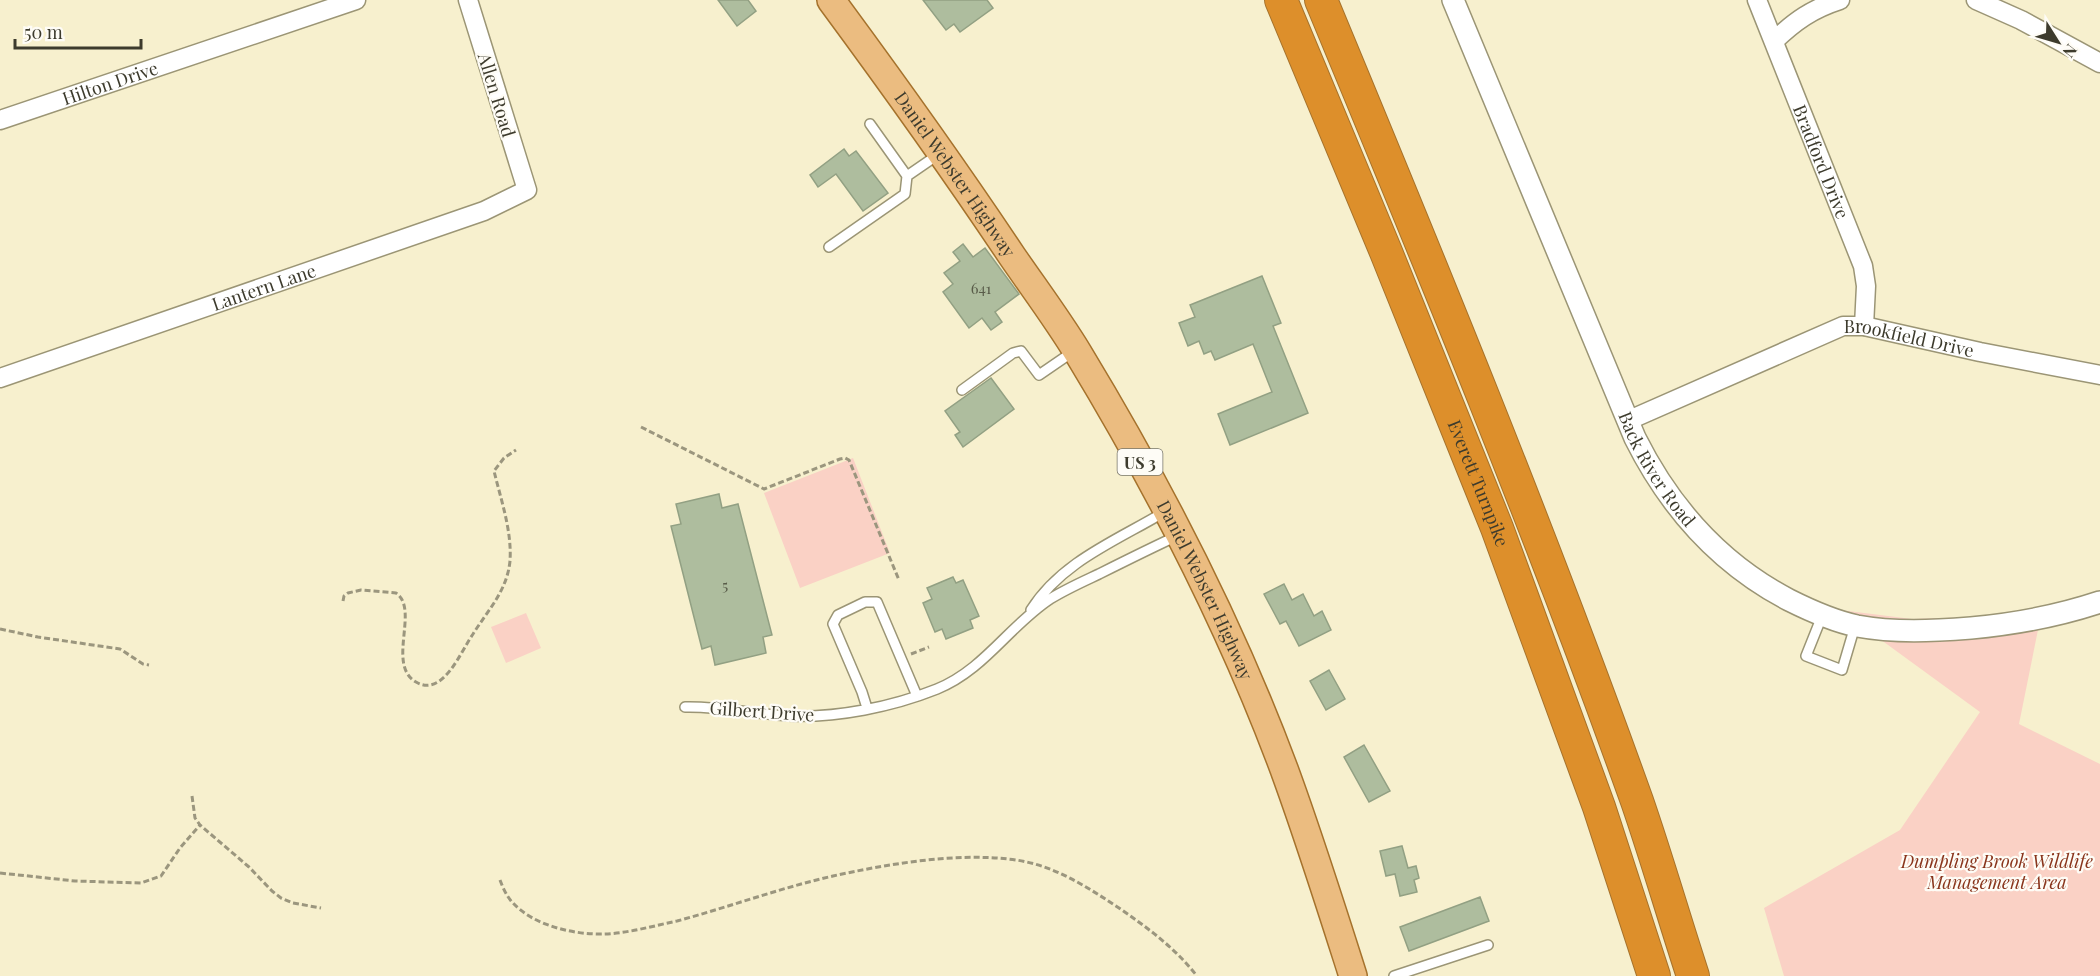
<svg xmlns="http://www.w3.org/2000/svg" width="2100" height="976" viewBox="0 0 2100 976" font-family="'Playfair Display',serif">
<style>
.green{fill:#fad1c5}
.building{fill:#aebd9e;stroke:#92a083;stroke-width:1.5}
.lines{fill:none;stroke-linecap:round;stroke-linejoin:round}
.service-casing{stroke:#9b9575;stroke-width:12}
.minor-casing{stroke:#9b9575;stroke-width:21}
.tertiary-casing{stroke:#9b9575;stroke-width:24}
.primary-casing{stroke:#a5722c;stroke-width:30}
.motorway-casing{stroke:#a5722c;stroke-width:34}
.path{stroke:#9b967e;stroke-width:3;stroke-dasharray:6 3;stroke-linecap:butt}
.service{stroke:#fff;stroke-width:9}
.minor{stroke:#fff;stroke-width:18}
.tertiary{stroke:#fff;stroke-width:21}
.primary{stroke:#ebbc80;stroke-width:27}
.motorway{stroke:#dd8f2b;stroke-width:32}
.labels{text-anchor:middle;dominant-baseline:central;stroke-width:4.5;stroke-linejoin:round;paint-order:stroke}
.number-label{font-size:15px;fill:#595c49}
.shield{fill:#fefcf6;stroke:#777569;stroke-width:1.5}
.shield-label{font-size:16px;font-weight:bold;fill:#3d3b2d}
.street-label{font-size:18px;fill:#3d3b2d;stroke:#fefcf6}
.park-label{font-size:18px;font-style:italic;fill:#89351c;stroke:#fefcf6}
</style>
<rect width="100%" height="100%" fill="#f7f0ce"/>
<path class="green" d="M853 458 890 553 800 588 764 493Z
M1840 610 1912 619 2041 615 2019 724 2100 764V976H1784L1764 908 1900 830 1980 712Z
M526 613 541 648 506 663 491 627Z"/>
<path class="building" d="M718 0H748L756 11 737 26Z
M923 0H987L993 8 960 32 954 24 946 30Z
M844 149 849 156 856 151 888 193 863 211 836 174 818 187 810 175Z
M963 244 973 257 985 248 1019 294 995 312 1002 322 991 330 982 318 969 328 943 292 953 284 944 273 960 261 953 252Z
M1262 276 1281 323 1273 326 1308 413 1230 445 1218 414 1272 392 1253 344 1215 360 1211 351 1204 354 1199 341 1188 346 1179 323 1195 317 1190 305Z
M991 378 1014 409 963 447 955 435 960 432 945 411Z
M719 494 722 508 738 504 772 635 763 637 766 653 715 665 711 646 702 649 671 526 681 524 676 504Z
M953 577 956 583 963 580 979 616 970 620 973 628 946 639 942 629 935 632 923 603 932 599 927 588Z
M1284 584 1292 600 1303 594 1314 616 1322 611 1331 630 1299 646 1286 621 1280 624 1264 594Z
M1329 670 1345 699 1326 710 1310 681Z
M1364 745 1390 791 1369 802 1344 757Z
M1402 846 1408 868 1416 866 1419 878 1414 880 1417 892 1400 896 1395 874 1386 876 1380 851Z
M1480 897 1489 921 1409 951 1400 927Z"/>
<g class="lines">
<defs>
<path id="service" d="M870 124 907 176 939 154
M829 247 905 194 907 176
M962 390 1013 353 1021 351 1039 375 1074 351
M1031 610C1062 561 1118 540 1166 511
M1822 616 1806 656 1842 670 1855 626
M685 707C720 706 754 714 789 716 837 718 892 707 937 689 984 670 1009 626 1050 599 1066 589 1082 582 1099 574 1125 561 1151 548 1177 536
M867 708 862 692 833 624 838 615 865 602H877L917 696
M1394 976 1488 945"/>
<g id="minor">
<path id="s1" d="M1757 0 1863 266 1866 286 1864 326"/>
<path d="M1976 0 2021 20 2100 63"/>
<path d="M1774 41C1795 21 1812 9 1840 0"/>
<path id="s2" d="M0 120 356 0"/>
<path id="s3" d="M0 378 484 211 527 190 468 0"/>
<path id="s4" d="M1627 421 1843 326H1864L1980 352 2100 375"/>
</g>
<g id="tertiary">
<path id="s5" d="M1453 0 1635 438C1670 508 1720 564 1789 600 1811 611 1833 621 1857 626 1895 633 1933 631 1971 628 2015 624 2058 616 2100 602"/>
</g>
<g id="primary">
<path id="s6" d="M831 0C893 84 954 169 1012 256 1034 288 1058 320 1078 353 1158 485 1230 624 1284 769 1309 837 1331 907 1353 976"/>
</g>
<g id="motorway">
<path id="s7" d="M1281 0 1386 252 1497 528 1599 807 1654 976"/>
<path d="M1321 0C1431 265 1540 530 1637 801 1657 859 1674 918 1693 976"/>
</g>
</defs>
<use href="#service" class="service-casing"/>
<use href="#minor" class="minor-casing"/>
<use href="#tertiary" class="tertiary-casing"/>
<use href="#primary" class="primary-casing"/>
<use href="#motorway" class="motorway-casing"/>
<path class="path" d="M641 427 764 489 840 459 845 458 849 460 899 580
M343 601 344 596 348 593 361 590 396 593C420 609 386 665 416 682 443 698 461 651 473 634 488 610 507 591 510 561 512 531 501 500 494 471L504 458 516 450
M0 629 38 637 120 649 143 664 149 665
M911 654 929 647
M192 796 195 818 200 825 249 867 272 891 281 898 293 903 321 908
M0 873 75 881 141 883 161 876 180 848 200 825
M500 880C503 888 507 897 513 903 534 926 575 935 605 934 629 933 653 926 677 921 729 907 780 888 833 876 888 864 953 853 1008 859 1051 863 1084 885 1119 908 1148 928 1175 948 1197 976"/>
<use href="#service" class="service"/>
<use href="#minor" class="minor"/>
<use href="#tertiary" class="tertiary"/>
<use href="#primary" class="primary"/>
<use href="#motorway" class="motorway"/>
</g>
<g class="labels">
<g class="number-label">
<text x="981" y="288">641</text>
<text x="725" y="585">5</text>
</g>
<rect class="shield" x="1117.5" y="449" width="45" height="26" rx="4.5"/>
<g class="shield-label">
<text x="1140" y="462">US 3</text>
</g>
<g class="street-label">
<text stroke="none"><textPath href="#s2" startOffset="116">Hilton Drive</textPath></text>
<text transform="translate(497 95) rotate(73)">Allen Road</text>
<text stroke="none"><textPath href="#s1" startOffset="174">Bradford Drive</textPath></text>
<text stroke="none"><textPath href="#s6" startOffset="214">Daniel Webster Highway</textPath></text>
<text stroke="none"><textPath href="#s3" startOffset="279">Lantern Lane</textPath></text>
<text stroke="none"><textPath href="#s4" startOffset="303">Brookfield Drive</textPath></text>
<text stroke="none"><textPath href="#s5" startOffset="512">Back River Road</textPath></text>
<text stroke="none"><textPath href="#s7" startOffset="522">Everett Turnpike</textPath></text>
<text stroke="none"><textPath href="#s6" startOffset="700">Daniel Webster Highway</textPath></text>
<text transform="translate(762 711) rotate(4)">Gilbert Drive</text>
</g>
<g class="park-label">
<text x="1997" y="861">Dumpling Brook Wildlife<tspan x="1997" dy="21">Management Area</tspan></text>
</g>
</g>
<g transform="translate(2058 42) rotate(127)" stroke="#fefcf6" stroke-width="4.5" paint-order="stroke">
<path d="M0-4.5L10 22L0 15L-10 22Z" fill="#3d3b2d"/>
<text y="-9" font-size="16" font-weight="bold" text-anchor="middle" fill="#3d3b2d">N</text>
</g>
<path d="M15 39v9h126v-9" fill="none" stroke="#3d3b2d" stroke-width="3"/>
<text x="24" y="39" font-size="18" fill="#3d3b2d" stroke="#fefcf6" stroke-width="4.5" paint-order="stroke">50 m</text>
</svg>
